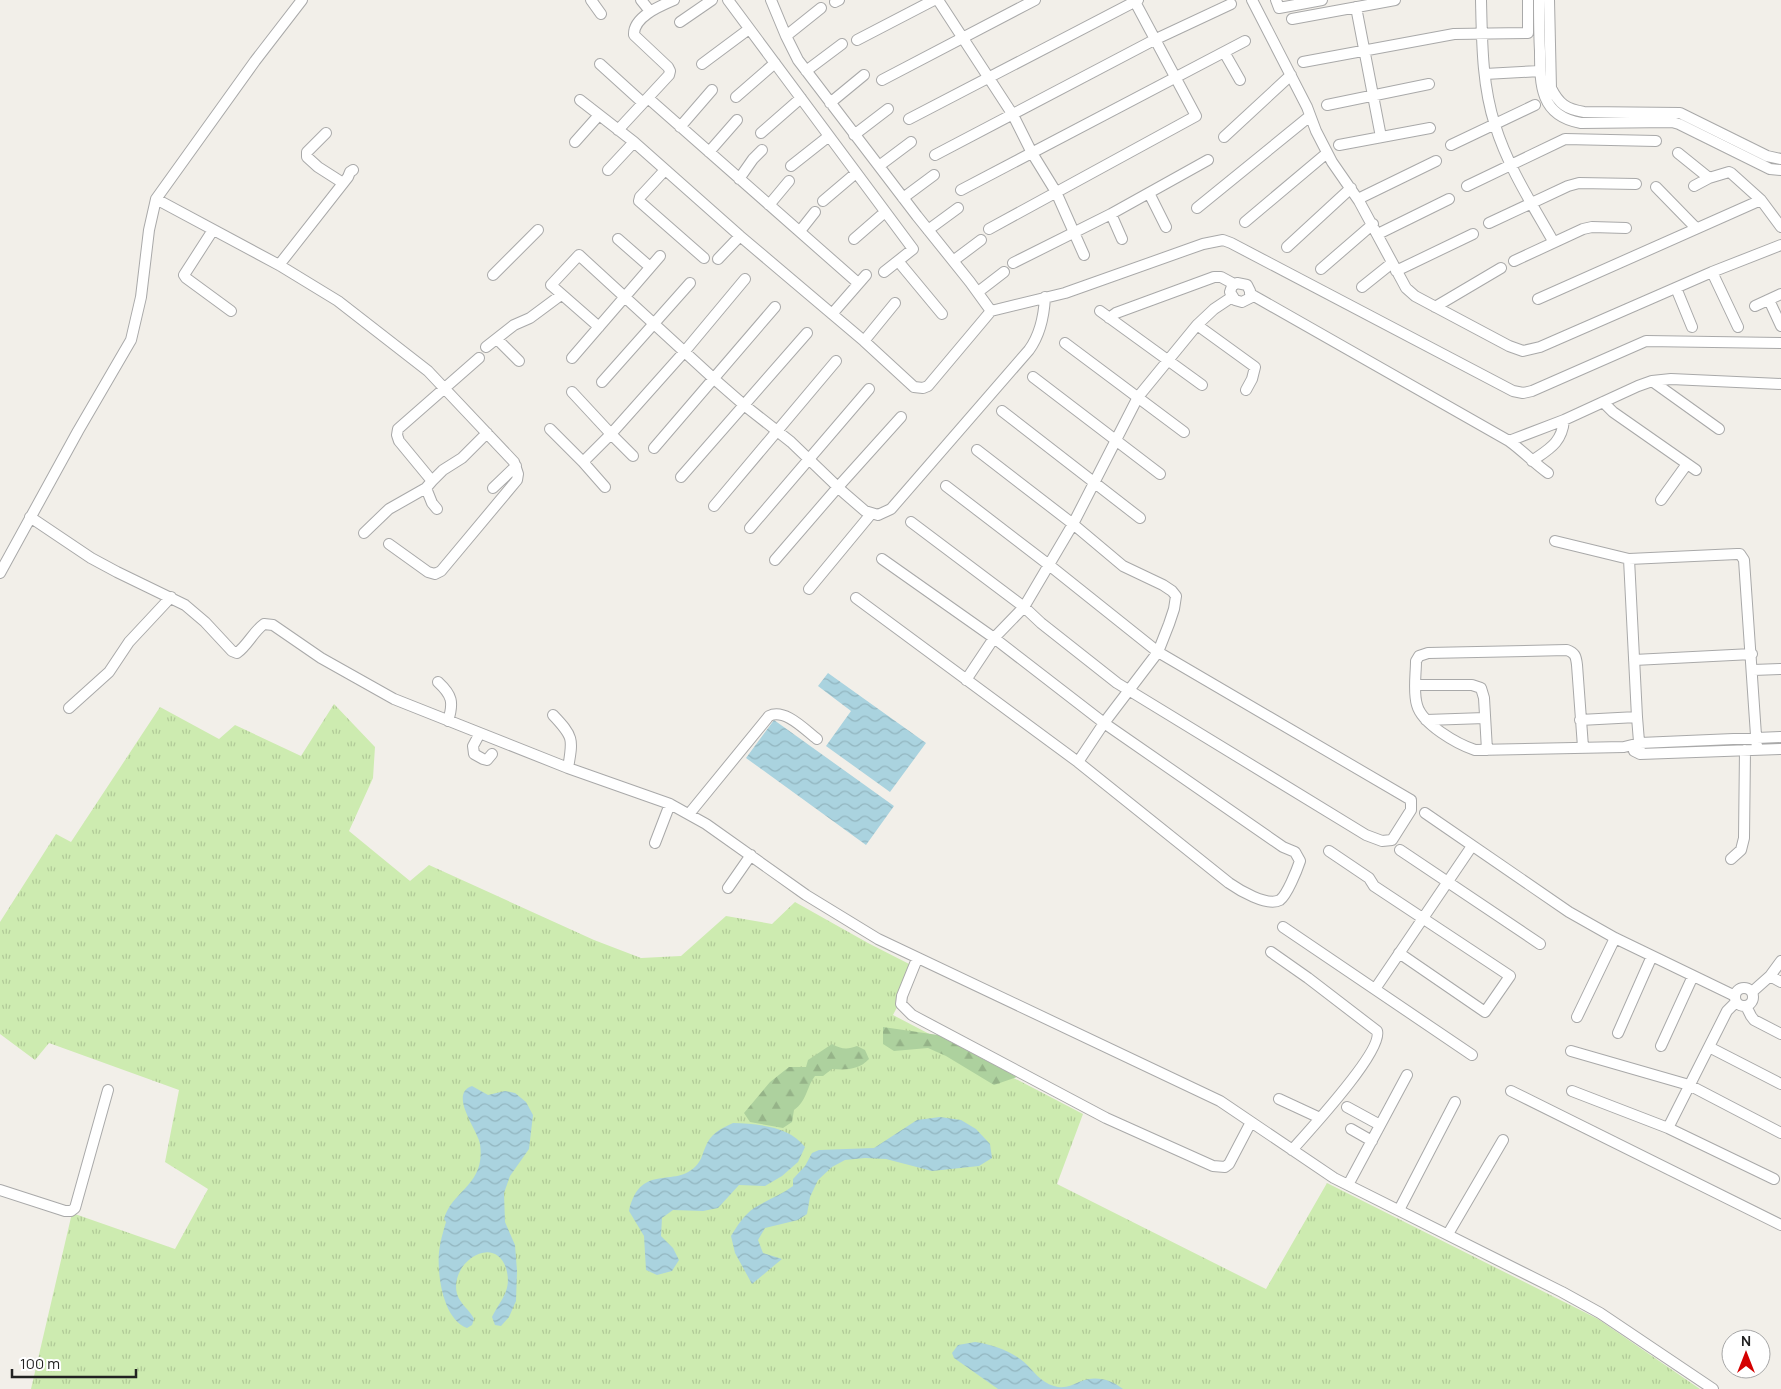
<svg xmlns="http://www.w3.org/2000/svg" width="1781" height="1389" viewBox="0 0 1781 1389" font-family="Manrope,sans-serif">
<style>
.grass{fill:url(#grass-tufts)}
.forest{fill:url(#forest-firs)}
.water{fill:url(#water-waves)}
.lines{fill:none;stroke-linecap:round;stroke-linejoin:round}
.street-casing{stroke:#a9a9a9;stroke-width:12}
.street{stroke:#fff;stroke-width:10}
</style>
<defs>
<pattern id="grass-tufts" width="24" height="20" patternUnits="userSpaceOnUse" patternTransform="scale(1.25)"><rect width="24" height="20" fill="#cdebb0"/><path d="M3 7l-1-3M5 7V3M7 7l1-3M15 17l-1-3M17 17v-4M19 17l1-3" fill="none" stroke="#b0c997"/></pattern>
<pattern id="forest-firs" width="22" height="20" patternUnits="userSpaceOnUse" patternTransform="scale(1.25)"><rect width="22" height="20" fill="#add19e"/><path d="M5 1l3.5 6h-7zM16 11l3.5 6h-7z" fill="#95b388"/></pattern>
<pattern id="water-waves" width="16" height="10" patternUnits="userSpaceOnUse" patternTransform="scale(1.25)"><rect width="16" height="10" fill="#aad3df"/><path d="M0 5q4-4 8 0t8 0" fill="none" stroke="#92b5bf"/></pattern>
</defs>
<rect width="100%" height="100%" fill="#f2efe9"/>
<path class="grass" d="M334 704 375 747 373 778 349 831 410 881 429 865 594 940 641 958 681 956 726 916 772 924 795 902 868 943 917 968 893 1015 1083 1114 1057 1184 1266 1289 1327 1183 1598 1319 1700 1389H31L72 1213 175 1249 208 1189 165 1162 179 1090 49 1043 35 1060 0 1034V922L56 834 71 842 160 707 219 739 235 725 301 756Z"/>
<path class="forest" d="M883 1027 938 1035 1017 1077 994 1085 946 1056 928 1048 894 1051 883 1044Z
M832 1044C841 1049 847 1050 857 1046L865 1050 869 1059C859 1070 846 1070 832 1069L823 1076H815C806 1088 807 1101 794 1110L792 1122 783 1128 750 1122 744 1113 770 1082 789 1067H806L808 1060Z"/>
<path class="water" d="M828 673 926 743 890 792 826 746 851 711 818 686Z
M774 720 894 806 866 845 746 758Z
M472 1086 488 1095 505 1091 515 1093 526 1102 533 1115 529 1149 510 1176 504 1193 505 1222 515 1245 517 1271 516 1301 509 1317 501 1326 495 1325 492 1317C496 1308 503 1300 506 1291 509 1283 508 1275 506 1268 494 1233 449 1263 457 1294 460 1304 470 1310 474 1319L472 1325 467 1328C443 1319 437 1275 439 1252 440 1242 443 1232 446 1222L444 1219C452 1190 486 1185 480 1144 478 1130 448 1094 472 1086Z
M940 1117 961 1120 976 1129 990 1144 992 1158 979 1166 932 1171 886 1159 865 1158 845 1160 832 1167 818 1180 810 1197 807 1214 798 1220 765 1228 758 1240 763 1253 782 1259 752 1284 735 1253 731 1236C737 1226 744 1215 754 1208 767 1200 781 1195 793 1186V1179L805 1166 812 1153 819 1150 874 1148 917 1120Z
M733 1123C758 1124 789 1126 805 1147L798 1162 782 1176 765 1186 739 1185 718 1208 703 1211 673 1210 662 1218 661 1236 673 1248 679 1260 672 1271 657 1275 646 1270 644 1236 629 1211C641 1159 678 1192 699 1162 702 1158 703 1152 705 1148 710 1134 720 1129 733 1123Z
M975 1342C991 1344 1011 1351 1024 1362 1034 1371 1040 1382 1054 1386 1064 1389 1070 1386 1079 1382 1095 1375 1110 1379 1123 1389H998L954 1358 952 1353 958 1345Z"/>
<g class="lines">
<defs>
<path id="street" d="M591 0 601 14
M641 0 649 10
M728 0 913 249 884 272
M771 0 786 36 798 60 917 216 970 282 991 311
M938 0 1013 115 1032 153 1056 192 1084 255
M1252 0 1307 107 1316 131 1332 162 1359 201 1406 288 1415 296 1509 346 1523 351 1540 347 1712 272 1781 245
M1276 0 1279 8 1322 0
M1481 0C1482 42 1482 85 1495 125 1508 167 1532 204 1553 241
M1539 0C1539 17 1539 34 1540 51 1540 85 1540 116 1581 123L1672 122 1679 124 1770 169 1781 170
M1549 0 1551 88C1559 104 1566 109 1584 112L1680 113 1767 156 1781 159
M835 2 839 0
M1356 7 1381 137
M1292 19 1395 0
M680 22 712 0
M786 36 821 8
M857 40 934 0
M1224 52 1240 80
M1303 62 1454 34 1528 33V0
M600 64 643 103
M702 64 749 29
M806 71 842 44
M1485 74 1540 71
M882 80 1035 0
M736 97 775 63
M648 98 858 283
M580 100 634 142 740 236 864 341 914 387 923 388 928 386 991 311 1065 293 1203 244 1223 240 1231 243 1513 391 1523 393 1532 391 1646 341 1781 343
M830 103 864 75
M1327 105 1429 84
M909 119 1138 0
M680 127 712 90
M618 130 669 75 670 71 668 67 634 35C633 17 660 6 674 0
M326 133 307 152V157L318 167 343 183
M761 133 801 98
M854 135 888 109
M1224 137 1291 75
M575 142 599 115
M1339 145 1430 128
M1451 145 1535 105
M709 152 737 120
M1678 153 1709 178
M935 155 1154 40 1231 4
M791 166 829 136
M879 166 911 142
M608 170 634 142
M665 170 640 197 639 201 704 258
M739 179 753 159 762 150
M1467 186 1565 139 1656 141
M1694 186 1709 178 1729 172 1731 173 1761 200 1781 227
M1656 187 1696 228
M961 190 1245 41
M1149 193 1166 227
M903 198 934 175
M156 199 279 265 338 301 428 371 514 462 518 474 517 480 441 571 435 574 428 572 389 544
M1358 199 1436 161
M823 201 856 173
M769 205 789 181
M1197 208 1310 116
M1111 214 1122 239
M1245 222 1327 153
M1489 223 1568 186 1579 183 1636 184
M989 229 1196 116 1134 0
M213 230 184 275 186 278 231 311
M928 230 958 208
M800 231 815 212
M1378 234 1449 199
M618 239 650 267
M854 239 885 212
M1287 247 1351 188
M718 259 740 236
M898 261 942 314
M953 261 981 240
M1514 261 1583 229 1592 227 1626 228
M1013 263 1111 214 1208 160
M279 265 348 177 350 172 353 170
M1321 269 1373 224
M1396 271 1473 234
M1712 272 1738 327
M493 275 538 230
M1237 283 1247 285 1250 291V294L1254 296 1242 302 1235 300 1230 292 1232 286Z
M1362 287 1392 263
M1676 288 1692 327
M978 292 1004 272
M1254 296 1509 441 1564 420 1638 386 1652 381 1671 379 1781 384
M1538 299 1761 200
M1769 300 1781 326
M1755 306 1781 294
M1435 307 1501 268
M1100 311 1202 385
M832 314 866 275
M1109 318 1116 313 1214 277H1221L1234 284
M1197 325 1255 367 1252 379 1246 390
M599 327 551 285 579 255 713 378 744 405 791 442 843 492 865 511 878 515 891 509 1029 350C1040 335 1044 316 1045 297
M497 339 519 361
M864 341 895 303
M1065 343 1184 432
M486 347 514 325 530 318 561 295
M572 358 660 256
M1033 377 1160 474
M1652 381 1719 429
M602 382 690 283
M572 392 611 434 633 456
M1603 402 1613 412 1696 470
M1002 411 1140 518
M550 429 583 462 605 487
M1509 441C1523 451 1534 463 1548 473
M654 448 775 307
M977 450 1073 524 1123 566 1163 585 1172 591 1176 596 1174 609 1169 624 1158 652 1104 723 1078 762
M1532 461C1549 449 1562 443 1564 420
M583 462 611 434 685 351 745 279
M681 477 807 333
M432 481 443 470 462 458 487 433
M426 488 432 503 437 509
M493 488 516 466
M1661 500 1687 464
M714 506 836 361
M30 517 91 558 117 572 185 605 205 622 232 651 237 653C248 645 253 632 264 624L273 625 321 658 394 699 568 768 670 804 706 824 806 895 878 939 1220 1101 1334 1178 1562 1292 1600 1313 1713 1389
M911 522 1024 607 1041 623 1117 683 1366 835 1382 841 1392 840 1411 810V800L1158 652 1049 565 946 486
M750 528 869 389
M364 533 389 509 426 488 432 481 399 441 397 435 398 429 479 358
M1555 541 1629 559
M775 560 838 487 901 417
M0 573 78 431 131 340 141 297 149 230 156 199 255 61 302 0
M809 589 871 514
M856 598 1078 762 1229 883C1239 890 1267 907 1280 900 1287 895 1297 870 1300 861L1295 852 1283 847 1104 723 994 638 882 559
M1634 660 1752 654
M1753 670 1781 669
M966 680 994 638 1024 607 1073 524 1138 397 1197 325 1214 309 1232 297
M438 682C452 695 454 702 448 721
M1416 685H1472L1481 688 1484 698 1487 750
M69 708 109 672 129 642 171 597
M553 715C574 737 573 739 568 768
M1426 720 1485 718
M1580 720 1637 717
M480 733 473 746 474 754 483 759 487 760 492 754
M1583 747 1577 665C1576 656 1575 653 1567 650L1428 653 1419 656 1416 661C1416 674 1413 692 1417 705 1422 724 1457 744 1475 750L1624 747 1640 743 1781 737
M1634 751 1640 754 1781 749
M1640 754 1637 717 1629 559 1737 554H1740L1744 560 1757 750
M1425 813 1569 912 1615 938 1735 996
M689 814 769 716C785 708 805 730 817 739
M655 843 670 804
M1400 850 1540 944
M1329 851 1369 878 1374 886 1510 976 1485 1012 1399 953
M1731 859 1741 850 1744 838 1745 750
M728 888 751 855
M1283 927 1472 1055
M1271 952 1308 978 1377 1031C1384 1050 1307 1133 1292 1150
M917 959 902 996 901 1004 912 1015 1106 1118 1213 1166 1225 1167 1229 1164 1251 1122
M1770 976 1781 982
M1735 997a9 9 0 1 1 18 0a9 9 0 1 1-18 0Z
M1375 989 1472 846
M1752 992 1770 976 1781 961
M1746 1006 1751 1016 1754 1020 1781 1034
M1577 1017 1615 938
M1618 1033 1652 956
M1661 1046 1693 976
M1709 1047 1781 1084
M1571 1051 1689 1085 1781 1133
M1511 1091 1781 1225
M1572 1091 1668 1128 1774 1179
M1279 1099 1320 1118
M1347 1107 1380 1125
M1668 1128 1727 1011 1736 1002
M1351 1129 1372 1141
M1348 1185 1407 1075
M0 1190 65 1211H71L75 1208 108 1090
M1399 1210 1455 1102
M1448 1234 1503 1140"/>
</defs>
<use href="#street" class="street-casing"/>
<use href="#street" class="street"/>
</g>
<g transform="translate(1746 1354)"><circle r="24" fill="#ffffff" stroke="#a7a7a7"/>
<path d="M0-4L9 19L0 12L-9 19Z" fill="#d40000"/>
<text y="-8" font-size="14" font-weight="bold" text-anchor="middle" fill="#222222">N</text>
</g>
<path d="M12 1369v8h124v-8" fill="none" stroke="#222222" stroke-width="2.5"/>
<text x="20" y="1369" font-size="15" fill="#222222" stroke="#ffffff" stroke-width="4" paint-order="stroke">100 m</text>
</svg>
